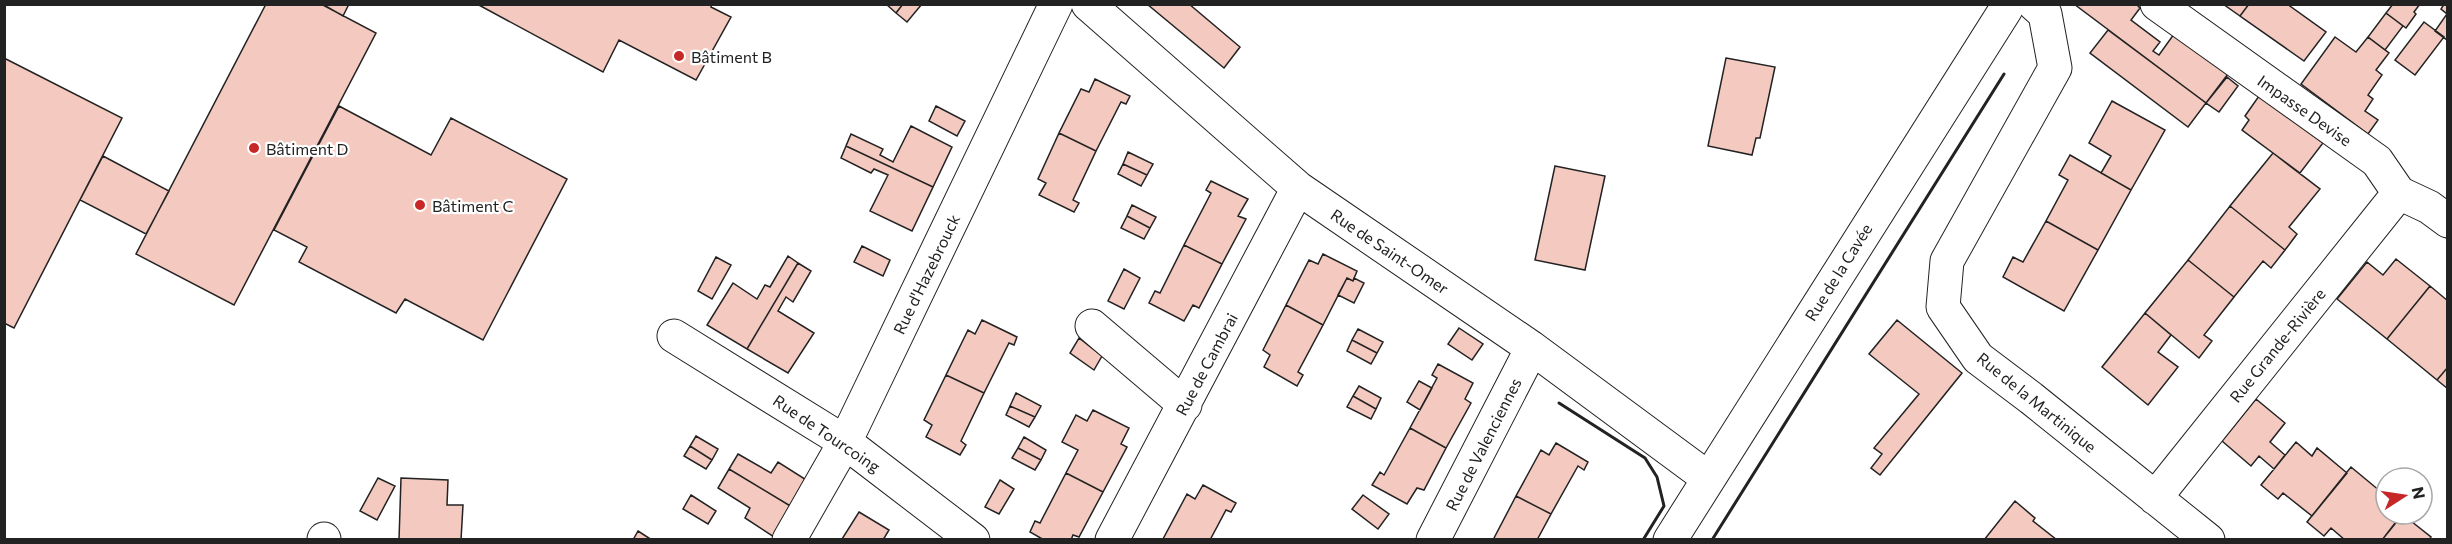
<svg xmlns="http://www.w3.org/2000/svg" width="2452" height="544" viewBox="0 0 2452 544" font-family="Commissioner,sans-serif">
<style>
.building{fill:#f3c9c0;stroke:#222;stroke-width:1.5}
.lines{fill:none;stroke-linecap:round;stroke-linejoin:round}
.street-casing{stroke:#222;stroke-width:35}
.secondary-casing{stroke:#222;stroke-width:35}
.street{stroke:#fff;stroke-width:33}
.secondary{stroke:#fff;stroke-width:33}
.wall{stroke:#222;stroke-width:3}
.poi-dot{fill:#c62828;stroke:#fff;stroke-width:2}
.labels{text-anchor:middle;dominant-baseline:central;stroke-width:4.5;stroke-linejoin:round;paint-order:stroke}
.poi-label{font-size:16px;fill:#222;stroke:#fff;text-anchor:start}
.street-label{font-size:16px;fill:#222;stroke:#fff}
</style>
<rect width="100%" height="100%" fill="#fff"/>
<path class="building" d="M266 4H321L376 33 234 305 136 254Z
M322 4H349L343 16Z
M477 4H712L711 7 731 17 696 80 619 40 603 72Z
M886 4H903L896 13Z
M903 4H922L907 22 896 13Z
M1147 4H1189L1240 47 1224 68Z
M2074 4H2136L2140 8 2131 20 2160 42 2153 51 2159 55 2174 34 2228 74 2206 103Z
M2223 4H2249L2240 16Z
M2249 4H2287L2326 32 2304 61 2240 16Z
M2393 4H2420L2414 12 2416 14 2406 28 2386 13Z
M2444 4H2448L2447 40 2435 31 2447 14 2441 9Z
M2386 13 2403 26 2385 50 2368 37Z
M2424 22 2444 37 2415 75 2395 60Z
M2108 30 2206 103 2188 127 2090 53Z
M2335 37 2356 52 2368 37 2389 53 2376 70 2382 75 2368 95 2373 99 2365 111 2378 120 2368 134 2301 84Z
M4 58 122 118 14 328 4 323Z
M1726 58 1775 67 1760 138H1756L1752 155 1708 146Z
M2227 77 2238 86 2219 112 2206 103Z
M1095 79 1130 96 1126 104 1121 102 1096 151 1059 133 1081 89 1089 92Z
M2259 96 2323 143 2300 173 2242 130 2249 120 2245 116Z
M2112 101 2165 130 2131 190 2101 173 2111 156 2089 143Z
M339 106 431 155 451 118 567 179 483 340 405 299 396 313 299 262 307 247 274 230Z
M936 106 965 121 957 136 929 121Z
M911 126 952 147 933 187 846 146 851 134 883 149 880 155 893 162Z
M1059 133 1096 151 1073 200 1079 203 1074 212 1039 195 1046 183 1038 179Z
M846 146 933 187 912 231 870 211 888 175 874 169 871 173 841 158Z
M1128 152 1153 164 1147 175 1123 164Z
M2273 153 2320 189 2289 227 2297 234 2285 250 2230 206Z
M2070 155 2131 190 2098 250 2046 221 2068 180 2059 175Z
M103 156 169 191 146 234 80 200Z
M1123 164 1147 175 1141 186 1118 174Z
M1555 166 1605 176 1585 270 1535 260Z
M1211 181 1248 199 1238 216 1246 219 1222 264 1184 245 1211 193 1206 190Z
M1132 205 1156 217 1150 228 1127 216Z
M2230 206 2285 250 2271 268 2263 261 2234 297 2188 260Z
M1127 216 1150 228 1144 239 1121 228Z
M2046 221 2098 250 2064 311 2003 277 2013 257 2023 262Z
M1184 245 1222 264 1199 308 1193 305 1184 321 1149 303 1155 291 1160 293Z
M862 246 890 260 883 276 854 262Z
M1323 254 1357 271 1353 281 1347 278 1323 325 1286 305 1309 260 1318 264Z
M788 256 798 263 747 349 707 325 733 283 757 299 765 285 770 287Z
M716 257 731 265 712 299 698 291Z
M2396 259 2430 286 2387 339 2337 299 2367 262 2383 275Z
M2188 260 2234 297 2204 335 2212 341 2199 358 2145 313Z
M798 263 811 271 793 302 786 297 778 311 814 333 788 373 747 349Z
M1124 269 1140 278 1124 309 1108 301Z
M1347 278 1353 281 1354 278 1364 283 1354 303 1338 295Z
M2430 286 2448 301V367L2437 380 2387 339Z
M1286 305 1323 325 1298 372 1303 375 1297 386 1264 367 1270 355 1263 350Z
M2145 313 2171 335 2158 352 2178 367 2148 405 2102 367Z
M982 320 1017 337 1014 345 1009 343 984 393 946 375 968 330 975 334Z
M1897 320 1962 373 1880 475 1871 468 1882 454 1874 448 1919 394 1869 354Z
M1459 328 1483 344 1472 360 1448 344Z
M1358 329 1383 342 1377 353 1352 340Z
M1079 338 1102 356 1094 370 1070 353Z
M1352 340 1377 353 1371 364 1347 351Z
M1438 364 1473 383 1465 399 1471 403 1446 448 1410 428 1437 378 1432 375Z
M2448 367V389L2437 380Z
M946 375 984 393 961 441 966 445 960 455 926 437 932 425 924 420Z
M1419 381 1432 388 1420 410 1407 402Z
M1359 386 1381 398 1376 409 1353 396Z
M1016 393 1041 406 1035 417 1010 406Z
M1353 396 1376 409 1371 419 1347 407Z
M2256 399 2285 423 2270 442 2285 455 2274 469 2259 456 2251 466 2222 441Z
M1010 406 1035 417 1029 427 1006 415Z
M1093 410 1129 428 1121 444 1127 447 1103 492 1066 473 1078 450 1062 442 1076 415 1087 421Z
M1410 428 1446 448 1424 490 1417 488 1407 504 1372 485 1380 472 1384 475Z
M696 436 718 449 712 460 690 446Z
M1024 437 1046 450 1041 460 1018 448Z
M2296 442 2312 456 2317 448 2347 473 2312 516 2283 493 2278 499 2261 485Z
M1556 443 1588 462 1584 470 1578 466 1551 514 1516 496 1541 450 1549 455Z
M690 446 712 460 706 469 684 456Z
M1018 448 1041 460 1035 470 1012 458Z
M738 454 771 473 778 462 808 481 792 507 729 469Z
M2351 467 2386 496V514H2403L2382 540H2345L2331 528 2324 536 2307 522Z
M729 469 792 507 774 537 745 518 750 508 718 488Z
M1066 473 1103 492 1079 537 1073 535 1071 540H1044L1030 532 1035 521 1040 523Z
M378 478 395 486 377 520 360 511Z
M401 478 448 480 447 505H463L461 540H399Z
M1000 480 1014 489 999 514 985 507Z
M1203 485 1236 503 1231 512 1226 510 1210 540 1163 539 1187 494 1195 499Z
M691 495 716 511 708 524 683 509Z
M1363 495 1389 514 1378 529 1352 509Z
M1516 496 1551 514 1537 540H1493Z
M2015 501 2035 518 2033 521 2057 540H1984Z
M859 512 889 530 883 540 842 539Z
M2402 514 2431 537 2429 540H2382Z
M638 531 652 540H633Z"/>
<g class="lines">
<defs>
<path id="street" d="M1088 4 1298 188 1532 348 1708 478
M2034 4 2045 14 2055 68 1947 261 1943 307 1978 358 2031 398 2208 540
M2157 4 2377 161 2399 193 2429 207 2448 221
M1092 326 1185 405
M674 336 845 442 973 540
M2155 498 2399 193
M324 540V539
M789 540 845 442 1056 4
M1112 540 1298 188
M1433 540 1532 348"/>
<path id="secondary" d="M1670 540 2006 9V4"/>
</defs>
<use href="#street" class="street-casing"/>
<use href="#secondary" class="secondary-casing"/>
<use href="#street" class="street"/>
<use href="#secondary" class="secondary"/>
<path class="wall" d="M1559 403 1645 458 1657 477 1664 506 1643 540
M1712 540 2004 74"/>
</g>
<g class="poi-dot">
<circle cx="679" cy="56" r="6"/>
<circle cx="254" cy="148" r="6"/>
<circle cx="420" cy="205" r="6"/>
</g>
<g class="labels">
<g class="poi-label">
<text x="691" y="56">Bâtiment B</text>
<text x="266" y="148">Bâtiment D</text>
<text x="432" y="205">Bâtiment C</text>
</g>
<g class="street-label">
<text transform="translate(2305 110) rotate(35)">Impasse Devise</text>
<text transform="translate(1390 251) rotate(34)">Rue de Saint-Omer</text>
<text transform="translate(1838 272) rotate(-58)">Rue de la Cavée</text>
<text transform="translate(926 274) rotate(-64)">Rue d'Hazebrouck</text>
<text transform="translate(2277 345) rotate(-51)">Rue Grande-Rivière</text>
<text transform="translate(1206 364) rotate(-62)">Rue de Cambrai</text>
<text transform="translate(2037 402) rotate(39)">Rue de la Martinique</text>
<text transform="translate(827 433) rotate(34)">Rue de Tourcoing</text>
<text transform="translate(1483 444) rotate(-63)">Rue de Valenciennes</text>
</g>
</g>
<rect width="2452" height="544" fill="none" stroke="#222222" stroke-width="12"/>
<g transform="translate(2404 496) rotate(78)"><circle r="28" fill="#ffffff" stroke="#a7a7a7" stroke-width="1.5"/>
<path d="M0-4.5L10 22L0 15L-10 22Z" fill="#c62828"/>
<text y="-9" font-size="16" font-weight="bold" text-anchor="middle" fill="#222222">N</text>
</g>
</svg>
